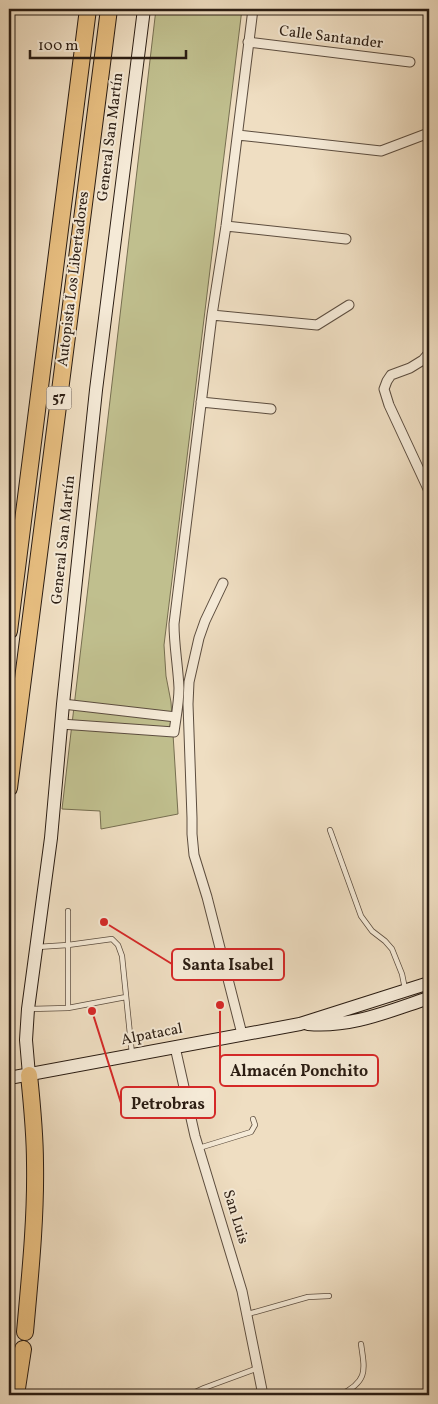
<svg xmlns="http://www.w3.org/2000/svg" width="438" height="1404" viewBox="0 0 438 1404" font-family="Vollkorn,serif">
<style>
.green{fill:#c0bf8e;stroke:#766e50}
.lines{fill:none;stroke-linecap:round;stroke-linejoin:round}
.lane-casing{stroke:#5c4d3f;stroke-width:6}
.street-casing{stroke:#5c4d3f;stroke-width:11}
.secondary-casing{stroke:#2b1d13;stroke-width:14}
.highway-casing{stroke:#2b1d13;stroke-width:18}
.lane{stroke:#f5ead7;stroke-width:4.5}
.street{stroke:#f5ead7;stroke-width:9}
.secondary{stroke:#f5ead7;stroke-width:12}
.highway{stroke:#e8bf81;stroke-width:16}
.labels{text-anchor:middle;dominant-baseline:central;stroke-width:4;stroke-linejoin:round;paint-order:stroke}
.shield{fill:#f5ead7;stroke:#685a4e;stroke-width:1}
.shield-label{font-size:14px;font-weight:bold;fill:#2b1d13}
.street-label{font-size:15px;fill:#2b1d13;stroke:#f5ead7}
.leader{fill:none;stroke:#d62828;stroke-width:2}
.callout-dot{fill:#d62828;stroke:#f5ead7;stroke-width:2}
.callout{fill:#f5ead7;stroke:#d62828;stroke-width:2}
.callout-label{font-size:16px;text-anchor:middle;font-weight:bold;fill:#2b1d13}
</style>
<rect width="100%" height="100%" fill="#efdec2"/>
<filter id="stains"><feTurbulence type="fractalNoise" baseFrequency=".004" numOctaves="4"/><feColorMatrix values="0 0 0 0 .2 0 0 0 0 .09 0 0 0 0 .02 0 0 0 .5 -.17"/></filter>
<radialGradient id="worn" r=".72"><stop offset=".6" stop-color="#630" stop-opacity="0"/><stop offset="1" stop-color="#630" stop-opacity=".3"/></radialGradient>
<path class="green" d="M156 9H242L164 645 166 676 171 702 178 814 101 829 100 811 62 809Z"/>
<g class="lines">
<defs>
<path id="lane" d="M330 830 361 916 372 931 385 941 392 949 402 974 405 989
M37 947 68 945 112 939 118 945 122 956 132 1054
M68 1008V911
M30 1009 68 1008 126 997
M199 1148 251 1132 255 1125 253 1119
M248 1314 308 1297 329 1296
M189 1395 204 1388 258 1368
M340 1395C368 1381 365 1371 361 1344"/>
<path id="street" d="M248 42 410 62
M238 135 381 151 426 134
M226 226 346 239
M212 315 317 325 349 305
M429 353 423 360 410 368 391 375 387 381 384 389 389 405 429 491
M201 402 271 409
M223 583 205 621 199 638 189 682 188 704 192 818V834L194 855 207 897 242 1034
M63 704 176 717
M61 724 174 732C176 717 179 702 179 688 178 666 174 645 174 624L212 315 226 226 253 9
M175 1047 195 1136 242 1291 263 1395"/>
<path id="secondary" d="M308 1024C351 1028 389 1011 429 998
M29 1075 26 1040 28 1009 51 838 63 704 96 390 144 9
M9 1078 300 1024 429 983"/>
<path id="highway" d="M9 631 88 9
M9 788 109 9
M25 1332C30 1276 36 1219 35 1163 35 1133 32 1104 29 1075
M16 1395 23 1349"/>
</defs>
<use href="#lane" class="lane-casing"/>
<use href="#street" class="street-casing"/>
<use href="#secondary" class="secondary-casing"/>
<use href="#highway" class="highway-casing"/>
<use href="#lane" class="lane"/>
<use href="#street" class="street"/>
<use href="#secondary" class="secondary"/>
<use href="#highway" class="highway"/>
</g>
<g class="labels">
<rect class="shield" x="46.5" y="386.5" width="25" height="23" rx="4"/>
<g class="shield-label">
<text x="59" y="398">57</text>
</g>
<g class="street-label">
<text transform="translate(331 38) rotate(7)">Calle Santander</text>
<text transform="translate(111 137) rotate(-83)">General San Martín</text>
<text transform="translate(74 279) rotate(-83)">Autopista Los Libertadores</text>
<text transform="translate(64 540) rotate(-84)">General San Martín</text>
<text transform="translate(152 1035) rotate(-11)">Alpatacal</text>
<text transform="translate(235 1217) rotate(73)">San Luis</text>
</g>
</g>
<path class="leader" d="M104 922L172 964M220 1005L220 1071M92 1011L121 1103"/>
<g class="callout-dot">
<circle cx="104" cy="922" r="5"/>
<circle cx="220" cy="1005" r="5"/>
<circle cx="92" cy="1011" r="5"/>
</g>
<g class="callout">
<rect x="172" y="949" width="112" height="31" rx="5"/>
<rect x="220" y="1055" width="158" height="31" rx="5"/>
<rect x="121" y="1087" width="94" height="31" rx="5"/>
</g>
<g class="callout-label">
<text x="228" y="970">Santa Isabel</text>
<text x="299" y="1076">Almacén Ponchito</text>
<text x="168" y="1109">Petrobras</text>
</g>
<rect width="438" height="1404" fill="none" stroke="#efdec2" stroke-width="30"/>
<rect x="10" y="10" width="418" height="1384" fill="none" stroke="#2b1d13" stroke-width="2.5"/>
<rect x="15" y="15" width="408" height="1374" fill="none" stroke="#2b1d13"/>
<path d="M30 50v8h156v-8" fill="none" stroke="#2b1d13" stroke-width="2.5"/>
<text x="38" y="50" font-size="15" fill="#2b1d13" stroke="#f5ead7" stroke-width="4" paint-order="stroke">100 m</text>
<rect width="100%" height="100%" filter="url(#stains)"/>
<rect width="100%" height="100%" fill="url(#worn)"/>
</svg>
